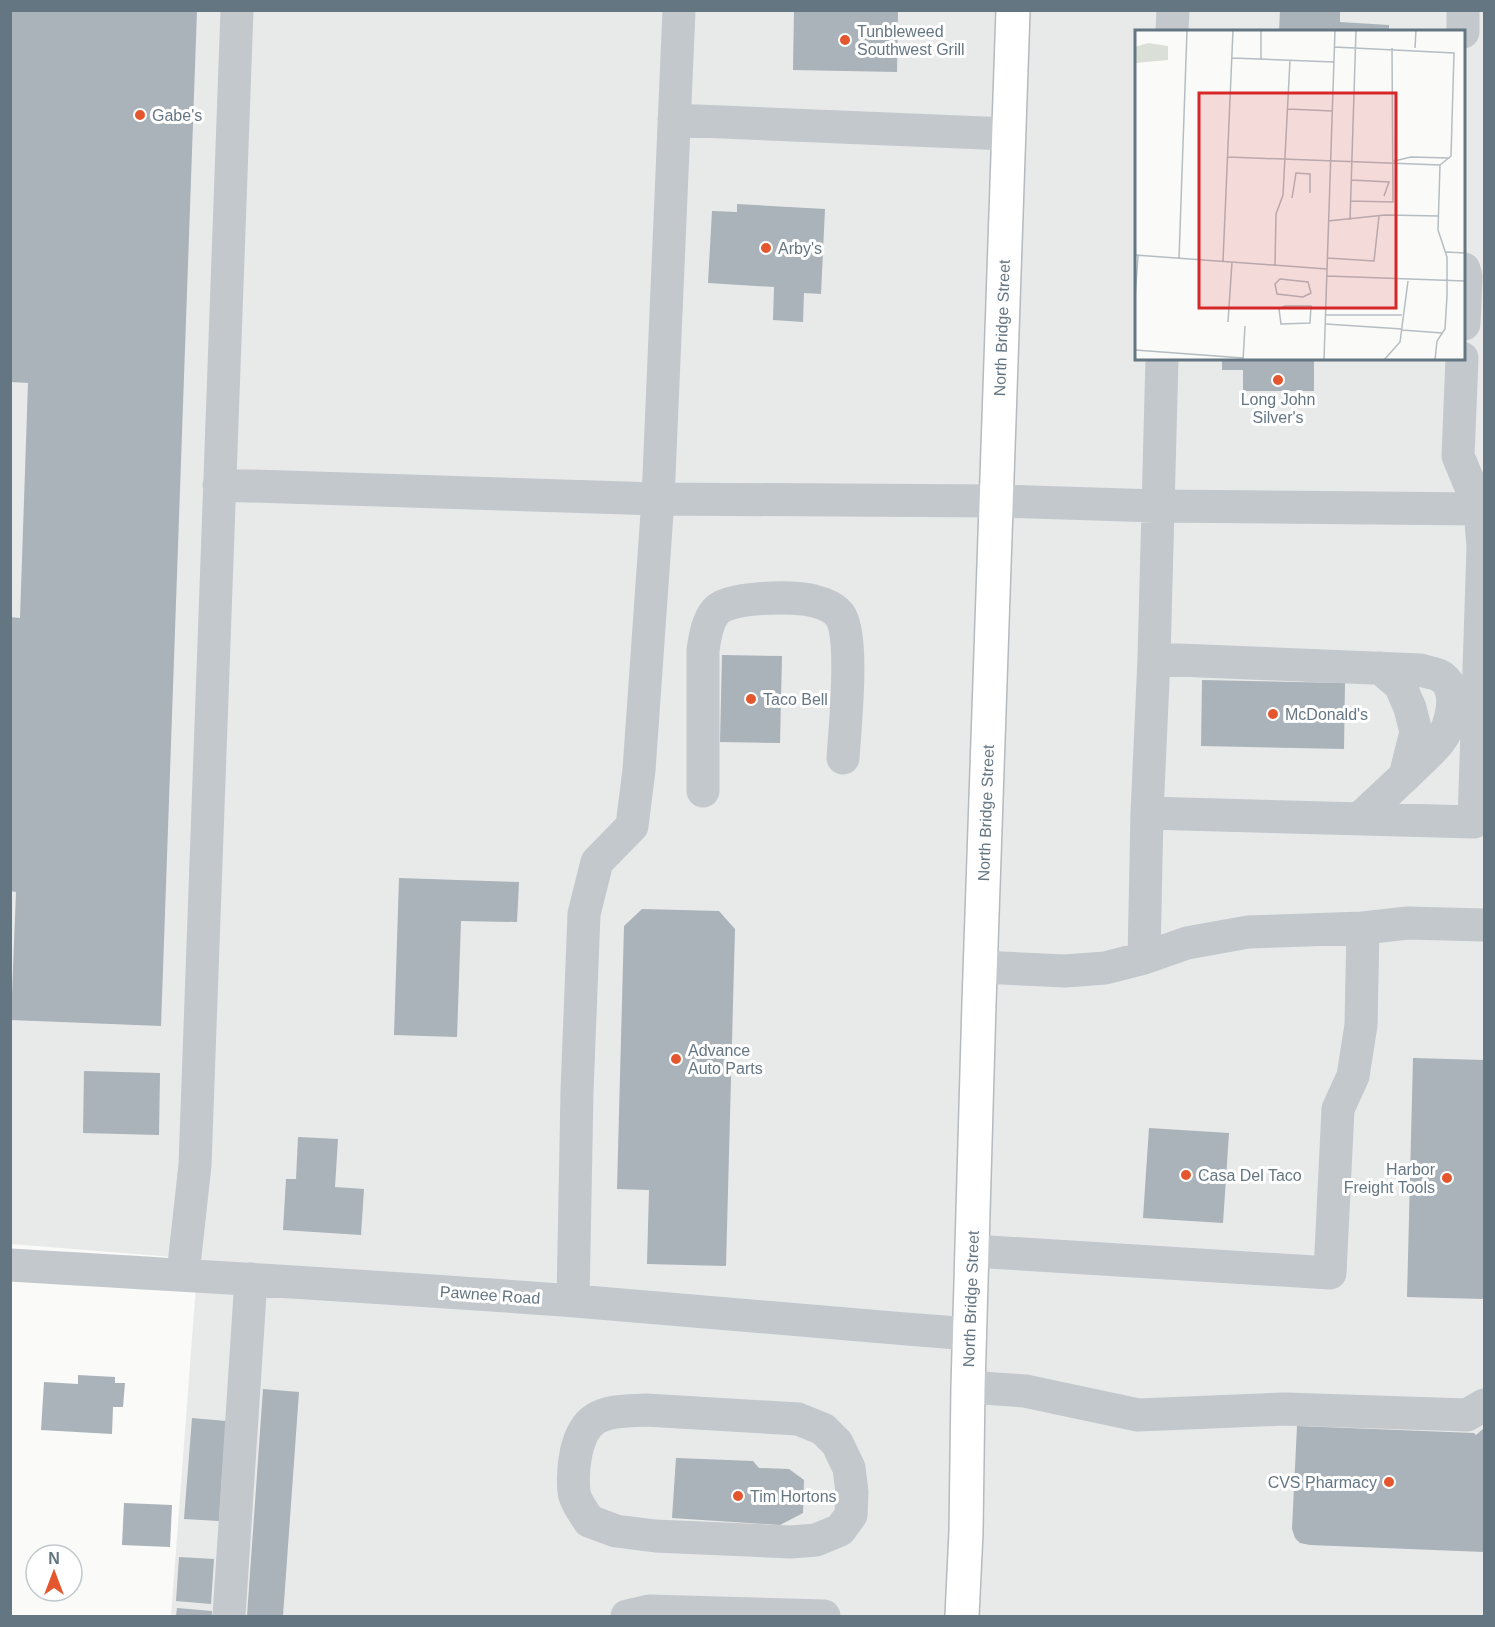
<svg xmlns="http://www.w3.org/2000/svg" width="1495" height="1627" viewBox="0 0 1495 1627" font-family="Helvetica,sans-serif">
<style>
.built{fill:#e8e9e9;fill-rule:evenodd}
.building{fill:#aab3b9}
.lines{fill:none;stroke-linecap:round;stroke-linejoin:round}
.major-casing{stroke:#b5babe;stroke-width:36}
.minor{stroke:#c3c8cc;stroke-width:33}
.major{stroke:#fff;stroke-width:33}
.poi-dot{fill:#e4572e;stroke:#fff;stroke-width:2}
.labels{text-anchor:middle;dominant-baseline:central;stroke-width:6;stroke-linejoin:round;paint-order:stroke}
.poi-label{font-size:16px;fill:#657683;stroke:#fff;text-anchor:start}
.street-label{font-size:16px;fill:#657683;stroke:#fff}
.inset-road{fill:none;stroke:#b5bdc2;stroke-width:1.5}
.view{fill:#d62828;fill-opacity:0.15;stroke:#d62828;stroke-width:3}
.inset-edge{fill:none;stroke:#657683;stroke-width:3}
</style>
<rect width="100%" height="100%" fill="#fafaf8"/>
<path class="built" d="M10 11H1484V1616H171L198 1259 11 1244ZM1136 32H1464V358H1136Z"/>
<path class="building" d="M10 10H197L161 1026 11 1020 16 892 10 891V617L20 618 28 383 10 382Z
M794 10H898L897 72 793 70Z
M1280 10H1340V22L1389 25V32H1279Z
M737 204 825 209 821 294 804 293 803 322 773 320 774 287 708 283 712 211 737 212Z
M1222 358H1314V391H1243V370H1222Z
M722 655 782 656 780 743 720 742Z
M1202 680 1345 683 1344 749 1201 746Z
M399 878 519 882 517 922 461 921 457 1037 394 1035Z
M642 909 719 911 735 929 726 1266 647 1264 649 1190 617 1189 624 926Z
M1413 1058 1484 1060V1299L1407 1297Z
M84 1071 160 1073 159 1135 83 1133Z
M1149 1128 1229 1133 1223 1223 1143 1218Z
M298 1137 338 1139 335 1187 364 1189 361 1235 283 1230 286 1179H296Z
M78 1375 115 1377V1383H125L123 1407H113L112 1434 41 1430 44 1382 78 1384Z
M263 1389 299 1392 283 1616H247Z
M192 1418 226 1421 219 1521 184 1519Z
M1297 1426 1474 1433 1476 1435 1484 1428V1552L1310 1545 1300 1543 1295 1538 1292 1529Z
M676 1458 753 1461 759 1468 789 1469 804 1480 803 1513 780 1525 672 1518Z
M124 1503 172 1505 170 1547 122 1545Z
M179 1557 214 1559 211 1604 176 1601Z
M177 1608 212 1611V1616H176Z"/>
<g class="lines">
<defs>
<path id="major" d="M962 1616 966 1532 968 1387 979 1003 1013 10"/>
</defs>
<use href="#major" class="major-casing"/>
<path class="minor" d="M1172 32 1173 10
M1463 32V10
M674 120 1008 134
M1464 269 1466 276 1464 324
M219 485 658 499 997 501 1157 506 1480 509 1484 507
M1154 659 1420 670C1426 672 1437 673 1442 677 1461 691 1451 727 1439 742 1429 754 1416 765 1405 776
M703 791V650C705 637 707 622 716 611 728 596 795 596 814 601 823 603 836 608 841 617 854 641 845 727 843 758
M1147 813 1474 822 1483 547 1480 509 1458 456 1462 358
M1359 819 1405 776 1416 732 1410 708 1400 685 1380 668
M1144 958 1147 813 1154 659 1162 358
M981 967 1065 971 1105 968 1144 958 1187 943 1248 932 1363 928 1408 923 1484 925
M973 1251 1330 1273 1338 1109 1353 1076 1361 1025 1363 928
M10 1265C199 1276 387 1287 575 1301 706 1311 838 1324 970 1334
M183 1274 195 1165 237 10
M573 1301 577 1091 584 914 597 862 632 826 639 770 658 499 679 10
M968 1387 1025 1391 1138 1415 1285 1409 1467 1415 1484 1405
M646 1410 798 1419 823 1429 837 1443 849 1468 852 1492 851 1515 840 1530 816 1540 791 1542 655 1536 616 1531 589 1521C584 1513 575 1501 574 1492 572 1470 575 1432 595 1419 609 1410 630 1411 646 1410Z
M229 1616 251 1279
M627 1616 649 1611 824 1616"/>
<use href="#major" class="major"/>
</g>
<g class="poi-dot">
<circle cx="845" cy="40" r="6"/>
<circle cx="140" cy="115" r="6"/>
<circle cx="766" cy="248" r="6"/>
<circle cx="1278" cy="380" r="6"/>
<circle cx="751" cy="699" r="6"/>
<circle cx="1273" cy="714" r="6"/>
<circle cx="676" cy="1059" r="6"/>
<circle cx="1186" cy="1175" r="6"/>
<circle cx="1447" cy="1178" r="6"/>
<circle cx="1389" cy="1482" r="6"/>
<circle cx="738" cy="1496" r="6"/>
</g>
<g class="labels">
<g class="poi-label">
<text x="857" y="31">Tunbleweed<tspan x="857" dy="18">Southwest Grill</tspan></text>
<text x="152" y="115">Gabe's</text>
<text x="778" y="248">Arby's</text>
<text x="1278" y="399" text-anchor="middle">Long John<tspan x="1278" dy="18">Silver's</tspan></text>
<text x="763" y="699">Taco Bell</text>
<text x="1285" y="714">McDonald's</text>
<text x="688" y="1050">Advance<tspan x="688" dy="18">Auto Parts</tspan></text>
<text x="1435" y="1169" text-anchor="end">Harbor<tspan x="1435" dy="18">Freight Tools</tspan></text>
<text x="1198" y="1175">Casa Del Taco</text>
<text x="1377" y="1482" text-anchor="end">CVS Pharmacy</text>
<text x="750" y="1496">Tim Hortons</text>
</g>
<g class="street-label">
<text transform="translate(1002 328) rotate(-88)">North Bridge Street</text>
<text transform="translate(986 813) rotate(-88)">North Bridge Street</text>
<text transform="translate(490 1295) rotate(4)">Pawnee Road</text>
<text transform="translate(971 1299) rotate(-88)">North Bridge Street</text>
</g>
</g>
<g transform="translate(1135 30)">
<rect width="330" height="330" fill="#fafaf8"/>
<path d="M13 13 33 16V30L0 33V17Z" fill="#dadfd7"/>
<path class="inset-road" d="M199 17 319 23 316 126 305 135 303 200 312 227V266L310 299 302 311 300 330M280 18 281 0M97 28 199 32M126 29V0M153 79 197 81M93 127 305 135M259 131 276 127 315 128M216 150 254 152 249 166M157 168 161 143 175 144V163M215 171 258 172 257 18M215 190 221 0M193 191 250 185 304 186M311 222 330 223M0 225 192 239M192 228 239 231 244 186M44 229 52 0M88 231 98 0M140 235 141 184 148 165 155 30M192 246 330 251M145 249 173 252 176 263 168 267 142 264 140 254ZM0 268 3 226M150 276H176L175 293 146 294 144 279ZM191 285H267M93 292 97 232M191 294 267 299M267 300 307 303M0 320 108 328M108 330 110 296M189 330 200 0M249 330 265 312 273 251"/>
<path class="view" d="M64 63H261V278H64Z"/>
<rect width="330" height="330" class="inset-edge"/>
</g>
<rect width="1495" height="1627" fill="none" stroke="#657683" stroke-width="24"/>
<g transform="translate(54 1573)"><circle r="28" fill="#ffffff" stroke="#c1c8cd" stroke-width="1.5"/>
<path d="M0-4.5L10 22L0 15L-10 22Z" fill="#e4572e"/>
<text y="-9" font-size="16" font-weight="bold" text-anchor="middle" fill="#657683">N</text>
</g>
</svg>
